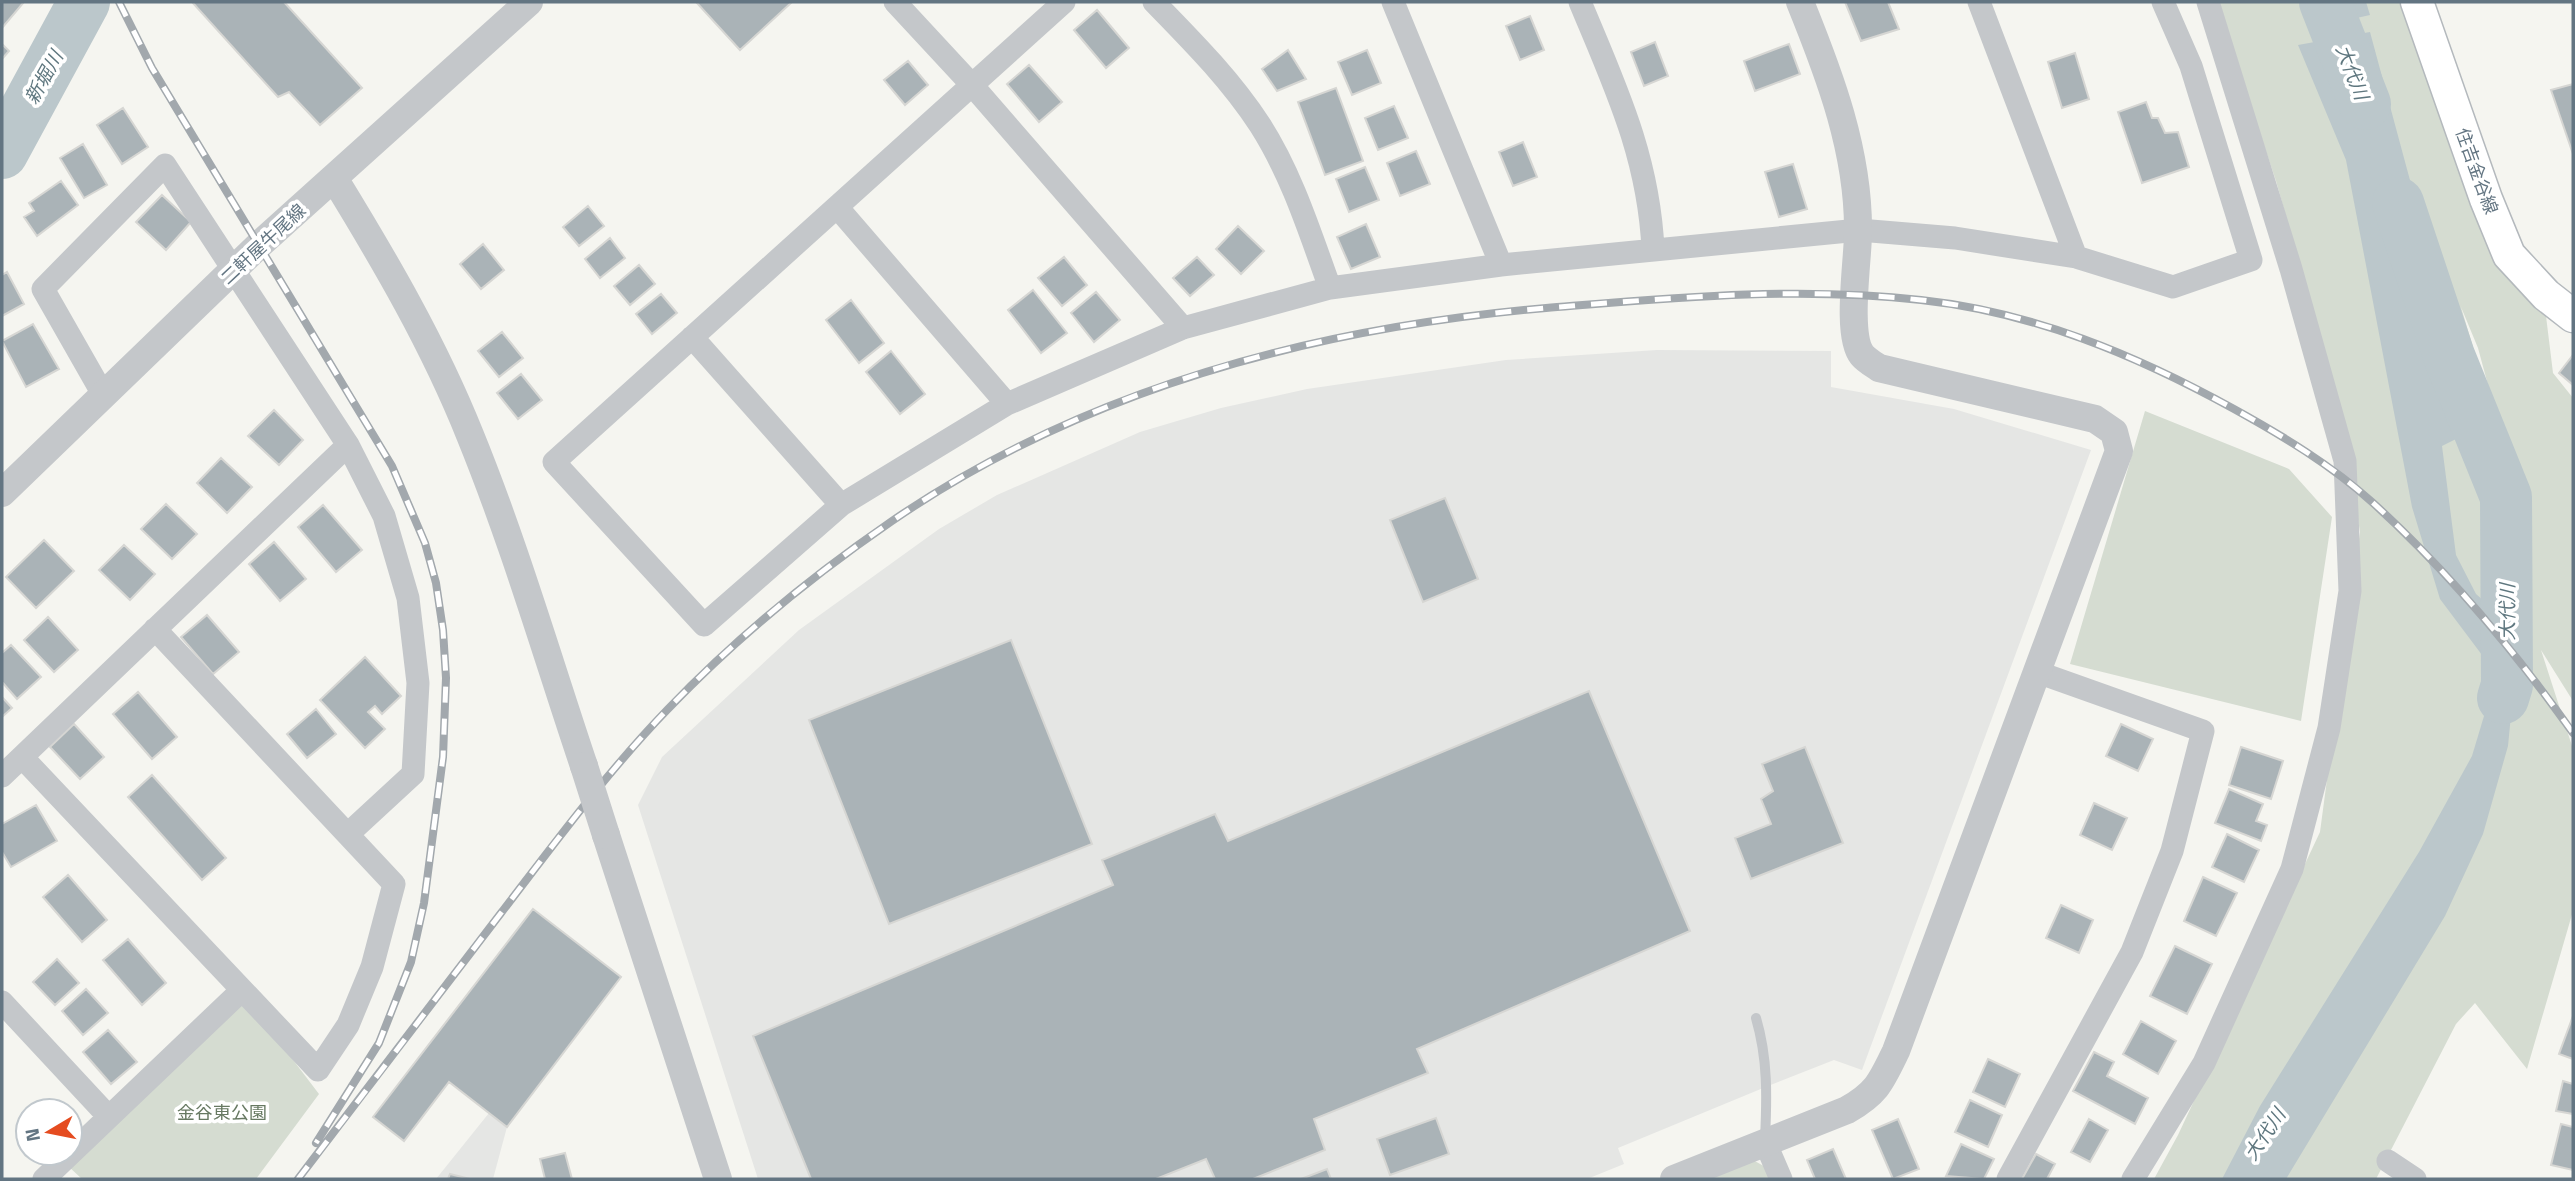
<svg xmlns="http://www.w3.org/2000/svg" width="2575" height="1181" viewBox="0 0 2575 1181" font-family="'Titillium Web','Noto Sans JP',sans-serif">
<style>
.built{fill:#e5e6e4}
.green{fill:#d5dcd1;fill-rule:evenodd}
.water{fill:#bbc7cb}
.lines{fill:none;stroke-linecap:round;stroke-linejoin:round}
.river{stroke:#bbc7cb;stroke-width:52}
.building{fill:#aab3b7;stroke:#d6d6d3;stroke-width:2}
.secondary-casing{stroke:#b4b9bd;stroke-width:35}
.service{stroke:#c4c7ca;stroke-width:10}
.minor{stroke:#c4c7ca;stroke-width:23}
.tertiary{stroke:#c4c7ca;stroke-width:28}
.secondary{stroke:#fff;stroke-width:32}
.rail-casing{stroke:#a2a8ad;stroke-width:8}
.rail{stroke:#fff;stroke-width:5;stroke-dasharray:16;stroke-linecap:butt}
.tertiary-bridge{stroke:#c4c7ca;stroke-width:28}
.labels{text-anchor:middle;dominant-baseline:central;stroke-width:7;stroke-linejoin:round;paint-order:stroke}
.street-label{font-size:18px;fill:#637582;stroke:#fff}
.park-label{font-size:18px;fill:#677962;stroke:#fff}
.water-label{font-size:19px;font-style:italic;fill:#5f777f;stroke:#fff}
</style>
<rect width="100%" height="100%" fill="#f5f5f0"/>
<path class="built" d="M1657 350 1831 351V387L1954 409 2091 450 1862 1070 1834 1060 1768 1086 1618 1148 1624 1164 1587 1179H758L638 805 662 757 799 630 939 529 997 495 1140 432 1221 408 1307 389 1506 360Z
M489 1113 507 1127 493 1179H436Z"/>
<path class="green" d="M2216 2H2410L2484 233 2546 316 2553 373 2573 398V701L2541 650 2573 749V911L2527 1069 2475 1003 2456 1024 2376 1179H2154L2178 1135 2320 832 2360 532 2341 410 2276 181ZM2461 307 2478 348 2521 507Z
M2145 411 2289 469 2332 517 2301 721 2070 664Z
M238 1003 252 1006 319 1094 256 1179H82L68 1166Z
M1753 1160 1769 1169 1773 1179H1706Z"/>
<path class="water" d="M2314 2H2366L2370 15 2316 27Z
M2370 32 2428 247 2416 294 2456 439 2442 446 2456 555 2476 594 2491 607 2518 643 2508 746 2483 834 2445 916 2286 1179H2222L2260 1106 2419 852 2472 756 2484 716 2491 667 2440 599 2412 507 2346 160 2298 45Z"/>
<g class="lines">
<path class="river" d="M2325 2 2365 104
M2 153 84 2
M2398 203 2449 356 2506 497 2507 685 2503 698"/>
</g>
<path class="building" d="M2 2H24L2 28Z
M192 2H284L362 88 320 125 289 92 278 97Z
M696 2H792L740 50Z
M1845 2H1888L1899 29 1861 41Z
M1097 10 1129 48 1106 68 1074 30Z
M1530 16 1544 50 1520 60 1506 26Z
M1655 42 1668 76 1644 86 1631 52Z
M2 44 9 51 2 59Z
M1789 44 1800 74 1755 91 1744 61Z
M1288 50 1306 79 1277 91 1262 69Z
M1367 50 1381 83 1352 95 1338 62Z
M2075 53 2089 99 2062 108 2048 62Z
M908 61 928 85 905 105 884 80Z
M1029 65 1062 102 1039 122 1007 84Z
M2573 84V154L2551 90Z
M1336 88 1363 161 1325 175 1298 102Z
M2146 102 2152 118H2158L2165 133 2178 132 2189 167 2142 183 2118 112Z
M1394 106 1408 138 1378 150 1365 118Z
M123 108 148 147 122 164 97 125Z
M1523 142 1537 177 1513 186 1499 152Z
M83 144 107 185 84 198 60 158Z
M1416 151 1430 184 1400 196 1387 163Z
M1793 164 1807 209 1779 217 1765 172Z
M1365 167 1379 200 1349 212 1336 179Z
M61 181 78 205 37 236 24 217 34 211 29 203Z
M162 195 191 222 166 250 136 222Z
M588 206 604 226 579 246 563 227Z
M1366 224 1380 257 1351 269 1337 237Z
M1238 226 1264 251 1241 274 1216 249Z
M610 238 625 258 600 278 585 259Z
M483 244 504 270 481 289 460 264Z
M1064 257 1087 285 1062 306 1038 278Z
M1197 257 1214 275 1190 296 1173 278Z
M639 265 655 284 630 305 614 286Z
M7 272 24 304 2 316V275Z
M1033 290 1067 333 1041 353 1008 310Z
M1096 292 1120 320 1094 342 1071 313Z
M661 294 677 313 652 334 636 314Z
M851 300 884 343 859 363 826 320Z
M33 324 59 369 26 387 2 341Z
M502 332 523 358 499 377 478 351Z
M891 351 925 394 900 414 866 372Z
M2573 355V385L2559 373Z
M521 374 542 400 518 419 497 393Z
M274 410 303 440 279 465 248 436Z
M221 458 252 487 227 513 197 483Z
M1445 498 1478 579 1423 602 1390 520Z
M166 504 197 534 172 559 141 529Z
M323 505 362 550 336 572 298 527Z
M44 540 74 571 36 608 6 577Z
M274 542 306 579 280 601 249 564Z
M124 545 155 574 130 600 99 570Z
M207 615 239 652 213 674 181 637Z
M48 617 78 650 54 672 24 640Z
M1011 640 1092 844 889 924 809 720Z
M11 645 41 677 17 699 2 682V653Z
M365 657 401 696 382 714 375 706 368 712 385 729 365 748 320 700Z
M1589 691 1690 931 1417 1049 1428 1073 1314 1119 1325 1150 1253 1179H1215L1206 1159 1156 1179H811L753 1036 1113 885 1102 860 1215 814 1228 841Z
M138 692 177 737 152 759 113 714Z
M2 697 12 708 2 717Z
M316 709 336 734 307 758 287 734Z
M74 724 104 757 80 779 50 747Z
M2121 724 2153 739 2138 771 2106 756Z
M1805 747 1843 843 1751 879 1735 838 1771 824 1761 799 1773 791 1762 764Z
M2241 747 2283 761 2271 799 2229 785Z
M152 775 226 858 202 880 128 797Z
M2229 789 2263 804 2256 821 2267 825 2261 841 2215 823Z
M2094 803 2127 818 2112 850 2080 835Z
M36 805 57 841 11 867 2 852V824Z
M2227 834 2259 850 2244 882 2212 867Z
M68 875 107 920 82 942 43 897Z
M2203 877 2237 893 2216 936 2184 921Z
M2061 905 2093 920 2079 953 2046 938Z
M533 909 621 977 507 1127 449 1082 404 1141 373 1117Z
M128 939 166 983 142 1005 103 960Z
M2175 946 2212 964 2187 1014 2150 996Z
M57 959 79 983 55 1005 33 982Z
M86 989 108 1013 83 1035 62 1011Z
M2573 1016V1059L2559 1054Z
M2141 1021 2176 1041 2158 1074 2123 1054Z
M108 1030 137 1062 111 1084 83 1052Z
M2094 1052 2114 1062 2107 1076 2148 1098 2135 1124 2073 1091Z
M1988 1059 2020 1074 2005 1107 1973 1092Z
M2563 1081 2573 1084V1114L2556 1111Z
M1970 1100 2002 1115 1988 1147 1955 1132Z
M1436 1118 1449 1154 1390 1175 1377 1139Z
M1898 1119 1919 1169 1893 1179 1872 1130Z
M2089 1119 2108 1130 2090 1162 2071 1152Z
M2561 1124 2573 1127V1170L2551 1165Z
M1961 1144 1994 1159 1984 1179 1946 1176Z
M1833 1149 1846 1179H1815L1807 1160Z
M565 1153 572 1179H545L540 1159Z
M2036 1154 2055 1164 2047 1179H2022Z
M1327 1169 1331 1179H1301Z
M450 1174 470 1179H448Z"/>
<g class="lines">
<defs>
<path id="secondary" d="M2417 2 2486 199 2509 255 2546 295 2573 316"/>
</defs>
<use href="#secondary" class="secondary-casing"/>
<path class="service" d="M1756 1018C1768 1059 1767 1097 1765 1139"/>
<path class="minor" d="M895 2 972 85 1183 328
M1064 2 554 462 704 625 841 505 1007 404 1183 328 1330 288 1501 265 1859 230 1955 238 2076 257 2173 287 2251 260 2191 66 2163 2
M1154 2C1191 40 1230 79 1260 125 1292 175 1310 233 1330 288
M1393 2 1501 265
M1580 2C1615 86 1649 157 1653 250
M1979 2 2076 257
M837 207 1007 404
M692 337 841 505
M104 396 43 289 165 165 348 445 384 516 408 598 418 683 413 774 348 834
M22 757 318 1070 348 1025 372 967 394 884 155 629
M2 776 348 445
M2 1002 108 1116
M1765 1142 1781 1179
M2388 1161 2415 1179
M44 1179 242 990
M2008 1179 2132 952 2172 851 2203 731 2037 672
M2133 1179 2204 1063 2292 869 2329 728 2350 591 2345 461 2291 269 2208 2"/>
<path class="tertiary" d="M334 178C385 261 434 345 470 435 514 543 547 656 584 766
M2 493 260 244 529 2
M606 835 718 1179
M1674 1179 1847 1110C1877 1093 1881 1082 1896 1051L2119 451 2114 432 2095 419 1879 368C1873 364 1866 360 1862 355 1846 335 1858 260 1858 233 1859 152 1830 76 1800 2"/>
<use href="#secondary" class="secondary"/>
<defs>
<path id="rail" d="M119 2 152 68 392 466 425 543 436 583 443 630 446 678 443 757 424 903 411 962 379 1043 316 1143
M298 1179C366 1091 433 1002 501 913 554 844 607 772 668 709 735 639 812 576 892 521 1086 388 1314 328 1546 308 1671 298 1796 286 1921 300 2033 312 2136 355 2234 409 2283 436 2331 465 2372 502 2448 571 2514 650 2573 733"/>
</defs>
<use href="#rail" class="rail-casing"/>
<use href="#rail" class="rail"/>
<path class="tertiary-bridge" d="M584 766 606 835"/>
</g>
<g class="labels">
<g class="street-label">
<text transform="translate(2477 171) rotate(70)">住吉金谷線</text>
<text transform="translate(263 244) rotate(-43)">二軒屋牛尾線</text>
</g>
<g class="park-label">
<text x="222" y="1112">金谷東公園</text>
</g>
<g class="water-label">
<text transform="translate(2353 72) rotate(69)">大代川</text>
<text transform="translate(43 77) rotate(-61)">新堀川</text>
<text transform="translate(2506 612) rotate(-90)">大代川</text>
<text transform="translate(2264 1134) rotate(-56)">大代川</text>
</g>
</g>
<rect width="2575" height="1181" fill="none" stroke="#637582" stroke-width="7"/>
<g transform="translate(49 1132) rotate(260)"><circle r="33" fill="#ffffff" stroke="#c1c8cd" stroke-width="2"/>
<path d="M0-5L12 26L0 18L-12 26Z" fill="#e54c20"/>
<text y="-10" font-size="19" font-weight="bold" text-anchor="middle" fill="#637582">N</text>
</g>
</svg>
